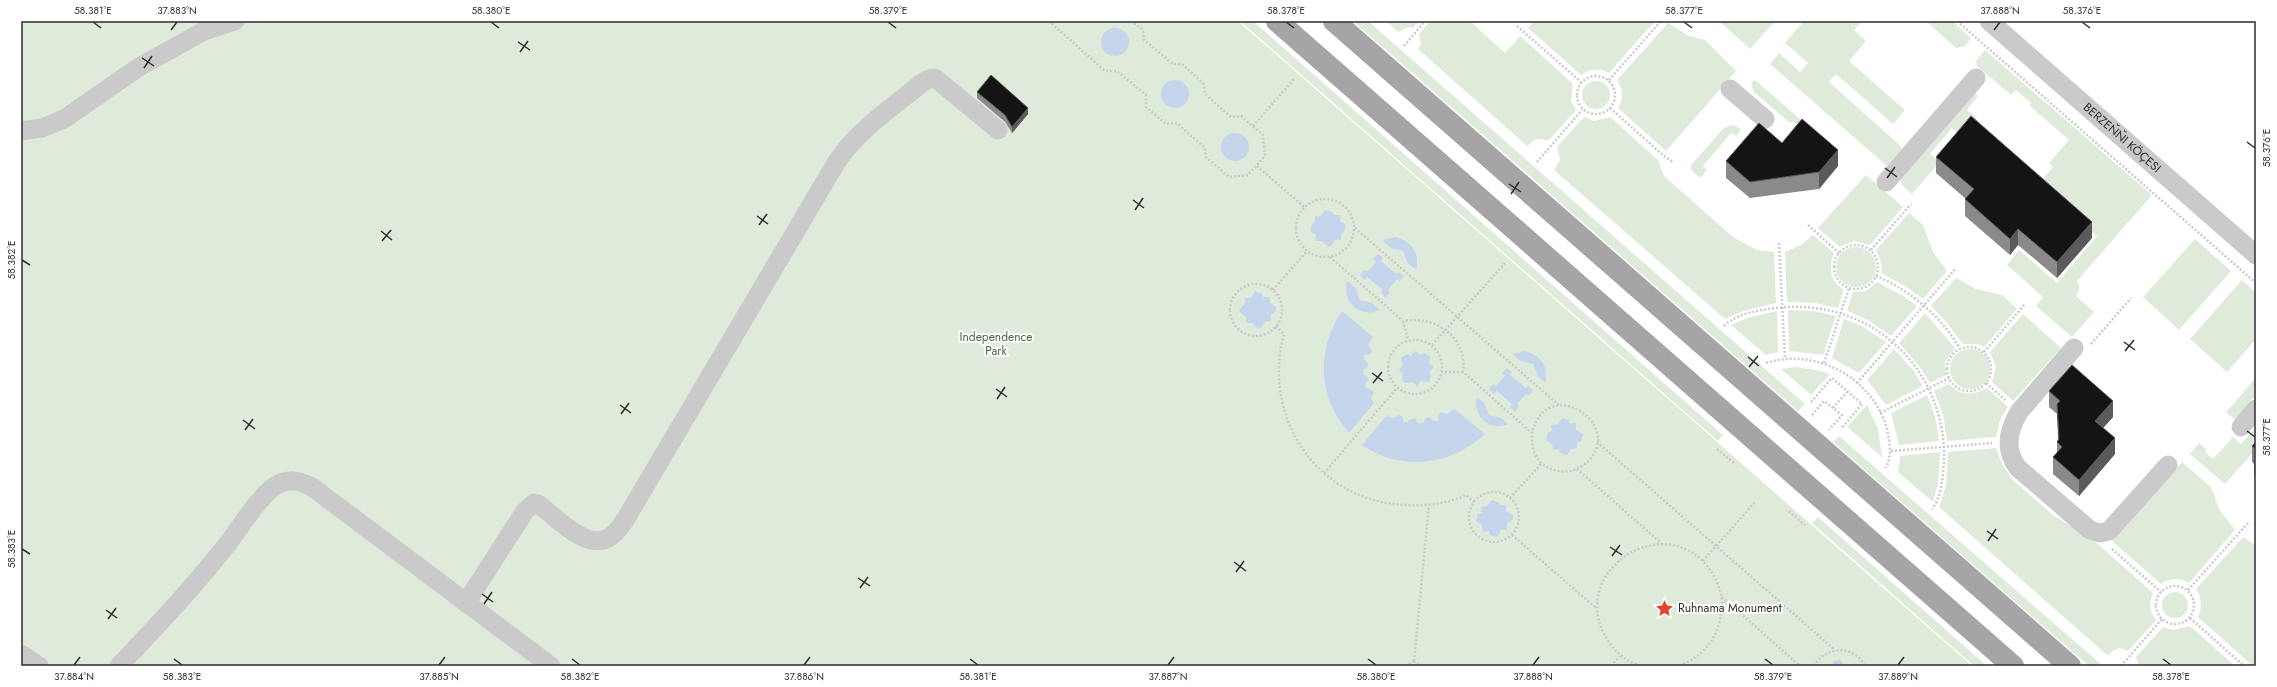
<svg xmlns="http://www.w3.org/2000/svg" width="2277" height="687" viewBox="0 0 2277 687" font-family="Jost,sans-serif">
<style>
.green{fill:#dfebda}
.water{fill:#c5d5eb}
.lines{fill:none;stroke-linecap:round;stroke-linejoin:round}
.path{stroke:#cacaca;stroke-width:2.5;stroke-dasharray:2 2;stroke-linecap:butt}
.minor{stroke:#cacaca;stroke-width:19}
.major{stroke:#a5a5a5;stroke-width:22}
.wall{fill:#8a8a8a}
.shaded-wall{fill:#5a5a5a}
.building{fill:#141414;stroke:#5a5a5a}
.ticks{fill:none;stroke:#2d2d2d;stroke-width:1.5}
.labels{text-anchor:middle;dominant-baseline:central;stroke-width:4;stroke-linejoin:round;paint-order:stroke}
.street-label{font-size:12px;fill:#2d2d2d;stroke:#fff}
.park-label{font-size:12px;fill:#46683a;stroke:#fff}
.poi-label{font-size:12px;fill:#2d2d2d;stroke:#fff;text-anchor:start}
.neatline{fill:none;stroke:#2d2d2d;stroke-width:1.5}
.ticks-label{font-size:10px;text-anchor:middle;fill:#2d2d2d}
</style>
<rect width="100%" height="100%" fill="#fff"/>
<path class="green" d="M21 21H1238L1972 666H21Z
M1240 21H1253L1723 435 1718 441Z
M1353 21H1368L1805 404 1798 411Z
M1386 21H1419L1413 28 1409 27 1398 32Z
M1430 21H1470L1505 53 1520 36 1573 84 1571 101 1576 110 1549 140 1536 139 1527 146 1418 49 1421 43 1419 34Z
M1533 21H1655L1609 73C1599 68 1590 69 1581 75L1528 28Z
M1719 21H1775L1750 49Z
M1804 21H1862L1854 30 1866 41 1849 61 1905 110 1893 124 1836 74 1829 82 1903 148 1887 166 1770 64 1779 53 1800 72 1808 63 1785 43Z
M1926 21H1952L1971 38 1965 46 1956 48Z
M1668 23 1689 36 1705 40 1736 71 1666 151 1618 108C1624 100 1623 88 1617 80Z
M1985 50 2152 195 2077 281 2080 288 2076 296 2094 312 2072 337 2036 306 2043 297 2007 265 2019 250 2057 283 2097 236 2038 184 2053 167 2049 163 2069 140 2029 105 2031 103 2016 90 2011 95 1977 66 1976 61Z
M1754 79 1825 141 1821 145 1793 121 1790 123 1754 92 1751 85Z
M1582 95a14 14 0 1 1 28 0a14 14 0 1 1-28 0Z
M1974 92 1978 96 1967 110 1977 119 1962 136 1952 128 1930 154 1940 162 1912 194 1901 184 1900 178Z
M1584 117 1594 121 1610 117 1658 160 1664 176 1733 237 1757 250 1774 252 1776 303 1744 311 1725 319 1554 170 1560 160 1557 147Z
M1730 125 1736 126 1741 130 1736 136 1731 133 1703 166 1707 170 1700 178 1691 170V165L1723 129Z
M1866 175 1903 207 1870 245 1854 241 1840 247 1818 228Z
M1909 213 1923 225 1933 252 1947 271 1923 299 1908 288 1881 273 1882 265 1876 250Z
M1813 235 1834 253C1828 267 1830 282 1844 290L1838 308 1815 303 1787 302 1785 252 1801 245Z
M2195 239 2231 271 2179 330 2143 297Z
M1836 267a20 20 0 1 1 40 0a20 20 0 1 1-40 0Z
M1956 278 1976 289 2002 295 2017 309 1984 347 1977 344H1963L1944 319 1931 306Z
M2242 280 2256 293V339L2227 372 2190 339Z
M1877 282 1903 296 1917 306 1891 336 1866 319 1847 311 1853 292 1866 291Z
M1788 310 1814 311 1836 316 1823 355 1789 351Z
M1777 311 1778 352 1766 355 1731 325 1747 318Z
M1925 313 1955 348 1945 362 1946 375 1930 383 1919 366 1899 343Z
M2023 314 2061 348 2013 401 1992 382 1996 367 1990 352Z
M1844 319 1862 326 1886 342 1859 373 1832 358Z
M1894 349 1913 370 1923 386 1886 405 1867 380Z
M1950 369a20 20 0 1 1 40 0a20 20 0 1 1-40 0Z
M1796 367 1816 370 1830 374 1811 395 1781 369Z
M2256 378V395L2235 420 2226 412Z
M1949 384C1960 396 1973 396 1987 388L2008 407 2000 420 1996 437 1947 441 1943 414 1934 391Z
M1927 395 1935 416 1939 441 1899 445 1891 413Z
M1867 405 1878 429 1882 457 1847 427Z
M2256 427V449L2225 484 2190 454 2199 443 2207 450 2205 452 2213 459 2233 437 2241 444Z
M1839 436 2103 666H2089L1833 442Z
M1996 448 2003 466 2014 481 2054 516 2089 536 2153 593C2149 602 2149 612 2156 620L2128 651 2119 648 2107 655 1939 507 1946 485 1948 452Z
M1940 452 1938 483 1933 502 1898 472 1900 456Z
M2182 462 2211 487 2219 509 2235 530 2189 583C2180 577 2169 578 2161 584L2112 541Z
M1818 517 1987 666H1974L1812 523Z
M2243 537 2256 546V666H2253L2198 617C2202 608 2202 598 2196 589Z
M2162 605a13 13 0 1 1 26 0a13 13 0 1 1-26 0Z
M2190 626 2235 666H2139L2136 657 2163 627 2173 630Z"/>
<path class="water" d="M1101 42a14 14 0 1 1 28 0a14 14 0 1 1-28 0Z
M1161 94a14 14 0 1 1 28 0a14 14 0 1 1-28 0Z
M1221 147a14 14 0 1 1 28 0a14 14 0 1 1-28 0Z
M1325 210 1332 212 1334 215H1340V221L1346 225 1344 232 1341 234V240H1335L1331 246H1327L1322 241H1316V235L1310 231 1312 224 1315 222V216H1321Z
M1396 237C1412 242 1420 253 1416 270L1407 262 1403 251 1391 248 1382 240Z
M1378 254 1383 258 1381 261 1396 274 1399 272 1404 276 1400 281 1397 279 1388 290 1390 292 1386 298 1381 293 1383 290 1367 277 1365 280 1360 275 1364 270 1367 272 1376 262 1373 259Z
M1347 281 1356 288 1360 300 1372 303 1380 310C1359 319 1342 302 1347 281Z
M1255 291 1262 293 1263 297H1269L1270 303 1276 307V311L1271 315V321L1265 322 1261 328H1257L1252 323H1246V317L1240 312 1239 309 1245 304V298H1251Z
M1342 311 1373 337 1368 345 1372 350 1371 354 1364 355V359L1368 363V367L1363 370V374L1368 377 1369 380 1365 384 1366 388 1372 390 1374 393 1371 398 1374 403 1349 433C1317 396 1316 350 1342 311Z
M1415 351 1420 355 1423 353 1430 356 1429 363 1434 367 1429 372 1431 375 1429 382 1421 381 1417 386 1413 382 1405 383 1402 381 1403 374 1399 370 1403 365 1401 358 1407 354 1411 356Z
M1525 351C1541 355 1549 367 1545 383L1538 376 1533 364 1520 361 1513 354Z
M1507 368 1512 372 1510 375 1526 388 1528 386 1533 390 1529 396 1526 394 1517 404 1519 406 1515 412 1510 407 1512 404 1497 391 1494 394 1489 389 1493 384 1496 386 1505 376 1502 373Z
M1477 397 1484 403 1489 415 1501 418 1508 424C1490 432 1472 416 1477 397Z
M1454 409 1485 434C1450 466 1402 472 1362 445L1387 415 1393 418 1399 415 1402 416 1404 422 1408 423 1409 420 1415 418 1419 424 1423 423 1426 418 1429 417 1434 421 1438 420 1439 414 1442 412 1447 414Z
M1562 418 1569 420 1570 424 1576 423V430L1583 434 1581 441 1577 442V448L1571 449 1567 455 1560 453 1559 449 1553 450 1552 444 1546 440 1548 433 1552 431 1551 425 1558 424Z
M1492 500 1498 502 1500 505H1506V511L1513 515V519L1507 524V530H1501L1497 537 1490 535 1489 531 1483 532 1482 525 1476 521 1478 514 1482 513 1481 507 1487 506Z
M1840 659 1844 665 1851 666H1828H1832L1833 662Z"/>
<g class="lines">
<path class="path" d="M1049 21 1105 71H1117L1146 95V107L1166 124 1177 123 1205 148 1206 157 1229 177 1248 175 1265 156 1263 135 1241 116 1231 117 1205 94 1203 83 1182 64H1173L1144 40 1143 30 1132 21
M1957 21 2256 283
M1517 26 1581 82
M1404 46 1425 21
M1577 95a19 19 0 1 1 38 0a19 19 0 1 1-38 0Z
M1609 80 1661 21
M1610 108 1663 155 1673 162
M1253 126 1295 78
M1537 162 1582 110
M1257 166 1304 207
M1296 228a29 29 0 1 1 58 0a29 29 0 1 1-58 0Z
M1808 225 1839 253
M1355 228 1560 406
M1779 243 1785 359
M1834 267a22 22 0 1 1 44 0a22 22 0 1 1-44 0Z
M1871 250 1911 204
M1330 257 1403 321C1436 315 1468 338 1463 372L1532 433C1532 441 1532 447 1535 454 1543 471 1567 477 1582 466 1633 431 1548 369 1532 433
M1876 276C1910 290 1942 317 1960 349
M1230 310a26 26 0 1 1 52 0a26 26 0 1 1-52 0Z
M1273 290 1307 251
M1403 321 1408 340
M1276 326 1284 334C1261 417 1317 502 1406 505 1426 506 1448 504 1466 495L1474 502
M1724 326C1737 313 1759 310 1777 308 1869 297 1946 367 1944 460 1943 476 1942 496 1932 509
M1388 367a27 27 0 1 1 54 0a27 27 0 1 1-54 0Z
M2091 344 2131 298
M1432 345 1505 263
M1947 369a22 22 0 1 1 44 0a22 22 0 1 1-44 0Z
M1984 352 2025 304
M1766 363C1816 347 1873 378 1887 429 1890 444 1892 455 1886 468
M1824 363 1849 288
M1441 372H1463
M1857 383 1956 268
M1986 383 2005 400
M1811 402 1832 378 1862 404 1841 429
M1833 408 1848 391
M1880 413 1949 378
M1812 415 1824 401 1842 415 1829 430
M1597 442 1835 650
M1717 449 1735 464
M1891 451 1992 443
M1577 469 1662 544
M1324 473 1397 388
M1469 517a25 25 0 1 1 50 0a25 25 0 1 1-50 0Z
M1510 498 1542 463
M1789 511 1805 525
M1512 535 1596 608
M2112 549 2161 592
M1703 561 1755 502
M2156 605a19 19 0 1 1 38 0a19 19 0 1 1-38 0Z
M2188 590 2248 523
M1722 597 1800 666
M2190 618 2244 666
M1414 661 1429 505
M1414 661 1420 666
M1405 666 1414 661
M1611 666 1620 656
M1640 666C1623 660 1611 648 1603 632 1573 568 1664 511 1708 567 1718 580 1725 598 1721 615 1717 640 1702 657 1679 666
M1814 666C1826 646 1853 644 1865 666
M2121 666 2162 619"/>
<g class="minor">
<path id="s1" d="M1989 21 2256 255"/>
<path d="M1730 89 1765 119"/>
<path d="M21 131 42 128 64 119 139 67 204 31 235 21"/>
<path d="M1886 182 1976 78"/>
<path d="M2074 348 2019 412C2008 431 2004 450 2018 468L2090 530 2100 533 2109 531 2168 465"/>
<path d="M2241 427 2256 409"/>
<path d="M466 603 525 511 534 503 538 504C555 516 586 551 608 538 616 534 620 527 625 520L836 163C858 130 891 108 922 83L929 79 935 78 998 130"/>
<path d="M21 654 39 666"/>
<path d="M119 666C154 629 189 592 221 552 236 535 257 498 275 486 288 478 299 480 312 487L551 666"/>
</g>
<path class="major" d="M1277 21 2013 666
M1334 21 2070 666"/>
</g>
<path class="wall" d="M977 92 1028 114 1012 133 1005 122 977 98Z
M1782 143 1838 166 1819 189 1750 198 1726 178V161Z
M1936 157 2092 238 2057 278 2018 245 2010 255 1965 216V199H1966L1936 173Z
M2049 391 2113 417 2103 428 2115 454 2079 496 2053 474V457L2057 453V442L2058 440 2057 414 2049 407Z
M2256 442V475L2254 474V464L2252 462V446Z"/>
<path class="shaded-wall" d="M1028 108V114L1012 133V127Z
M1838 150V166L1819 189V172Z
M2092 222V238L2057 278V262Z
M2018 229V245L2010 255V239Z
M2113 401V417L2095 437V421Z
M2115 438V454L2079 496V480Z"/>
<path class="building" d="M991 75 1028 108 1012 127 1005 115 977 92Z
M1971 116 2092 222 2057 262 2018 229 2010 239 1965 199 1974 189 1936 157Z
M1802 119 1838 150 1819 172 1750 182 1726 161 1759 123 1782 143Z
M2072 365 2113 401 2095 421 2115 438 2079 480 2053 457 2062 447 2057 442 2059 439 2057 404 2060 401 2049 391Z
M2256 442V449L2252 446Z"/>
<path class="ticks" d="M93 22 101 28M491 22 499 28M888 22 896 28M1286 22 1294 28M1684 22 1692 28M2082 22 2090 28M171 30 177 22M1994 30 2000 22M518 42 530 50M520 52 528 41M142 58 154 66M144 68 152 56M2247 142 2255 148M1885 168 1897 177M1887 178 1895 167M1509 184 1521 192M1511 194 1519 182M1133 200 1144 208M1135 210 1143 198M757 216 768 224M759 225 767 214M381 231 392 240M382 241 391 230M22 260 30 265M2124 342 2135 350M2125 351 2134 340M1748 357 1759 366M1749 367 1758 356M1372 373 1383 381M1373 383 1382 372M996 389 1007 397M997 399 1005 387M620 405 631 413M621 414 629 403M243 420 255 429M245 430 253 419M2247 431 2255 437M1987 531 1998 539M1988 541 1996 529M1610 547 1622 555M22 549 30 554M1612 556 1620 545M1234 562 1246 571M1236 572 1244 561M858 578 870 586M860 588 868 577M482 594 493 602M484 604 492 592M106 610 117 618M108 619 116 608M174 659 182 665M572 659 580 665M970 659 978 665M1368 659 1376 665M1765 659 1773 665M2163 659 2171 665M74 665 80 657M439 665 445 657M804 665 810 657M1168 665 1174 657M1533 665 1539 657M1898 665 1904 657"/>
<defs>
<symbol id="sight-bare" viewBox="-9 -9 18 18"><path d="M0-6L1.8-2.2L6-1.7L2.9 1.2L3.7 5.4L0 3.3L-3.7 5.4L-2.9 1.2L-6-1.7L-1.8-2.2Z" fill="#e6432c" stroke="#fff" stroke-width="2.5" paint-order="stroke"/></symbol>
</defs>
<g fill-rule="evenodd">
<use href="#sight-bare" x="1652" y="596" width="25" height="25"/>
</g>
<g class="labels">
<g class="street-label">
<text stroke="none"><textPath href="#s1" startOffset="177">BERZEŇŇI KÖÇESI</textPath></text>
</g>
<g class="park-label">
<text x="996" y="337">Independence<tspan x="996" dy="14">Park</tspan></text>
</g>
<g class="poi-label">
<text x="1678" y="608">Ruhnama Monument</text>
</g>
</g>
<rect width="2277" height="687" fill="none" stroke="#ffffff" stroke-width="44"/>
<rect x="22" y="22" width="2233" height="643" class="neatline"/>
<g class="ticks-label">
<text x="93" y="14">58.381°E</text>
<text x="177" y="14">37.883°N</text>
<text x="491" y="14">58.380°E</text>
<text x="888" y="14">58.379°E</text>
<text x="1286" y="14">58.378°E</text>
<text x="1684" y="14">58.377°E</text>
<text x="2000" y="14">37.888°N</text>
<text x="2082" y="14">58.376°E</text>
<text transform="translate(2266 148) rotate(-90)" y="4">58.376°E</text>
<text transform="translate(11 260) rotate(-90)" y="4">58.382°E</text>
<text transform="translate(2266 437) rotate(-90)" y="4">58.377°E</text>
<text transform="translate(11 549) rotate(-90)" y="4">58.383°E</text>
<text x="74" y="680">37.884°N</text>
<text x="182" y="680">58.383°E</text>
<text x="439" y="680">37.885°N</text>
<text x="580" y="680">58.382°E</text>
<text x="804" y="680">37.886°N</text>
<text x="978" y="680">58.381°E</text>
<text x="1168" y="680">37.887°N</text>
<text x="1376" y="680">58.380°E</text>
<text x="1533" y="680">37.888°N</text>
<text x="1773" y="680">58.379°E</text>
<text x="1898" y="680">37.889°N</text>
<text x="2171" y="680">58.378°E</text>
</g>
</svg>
